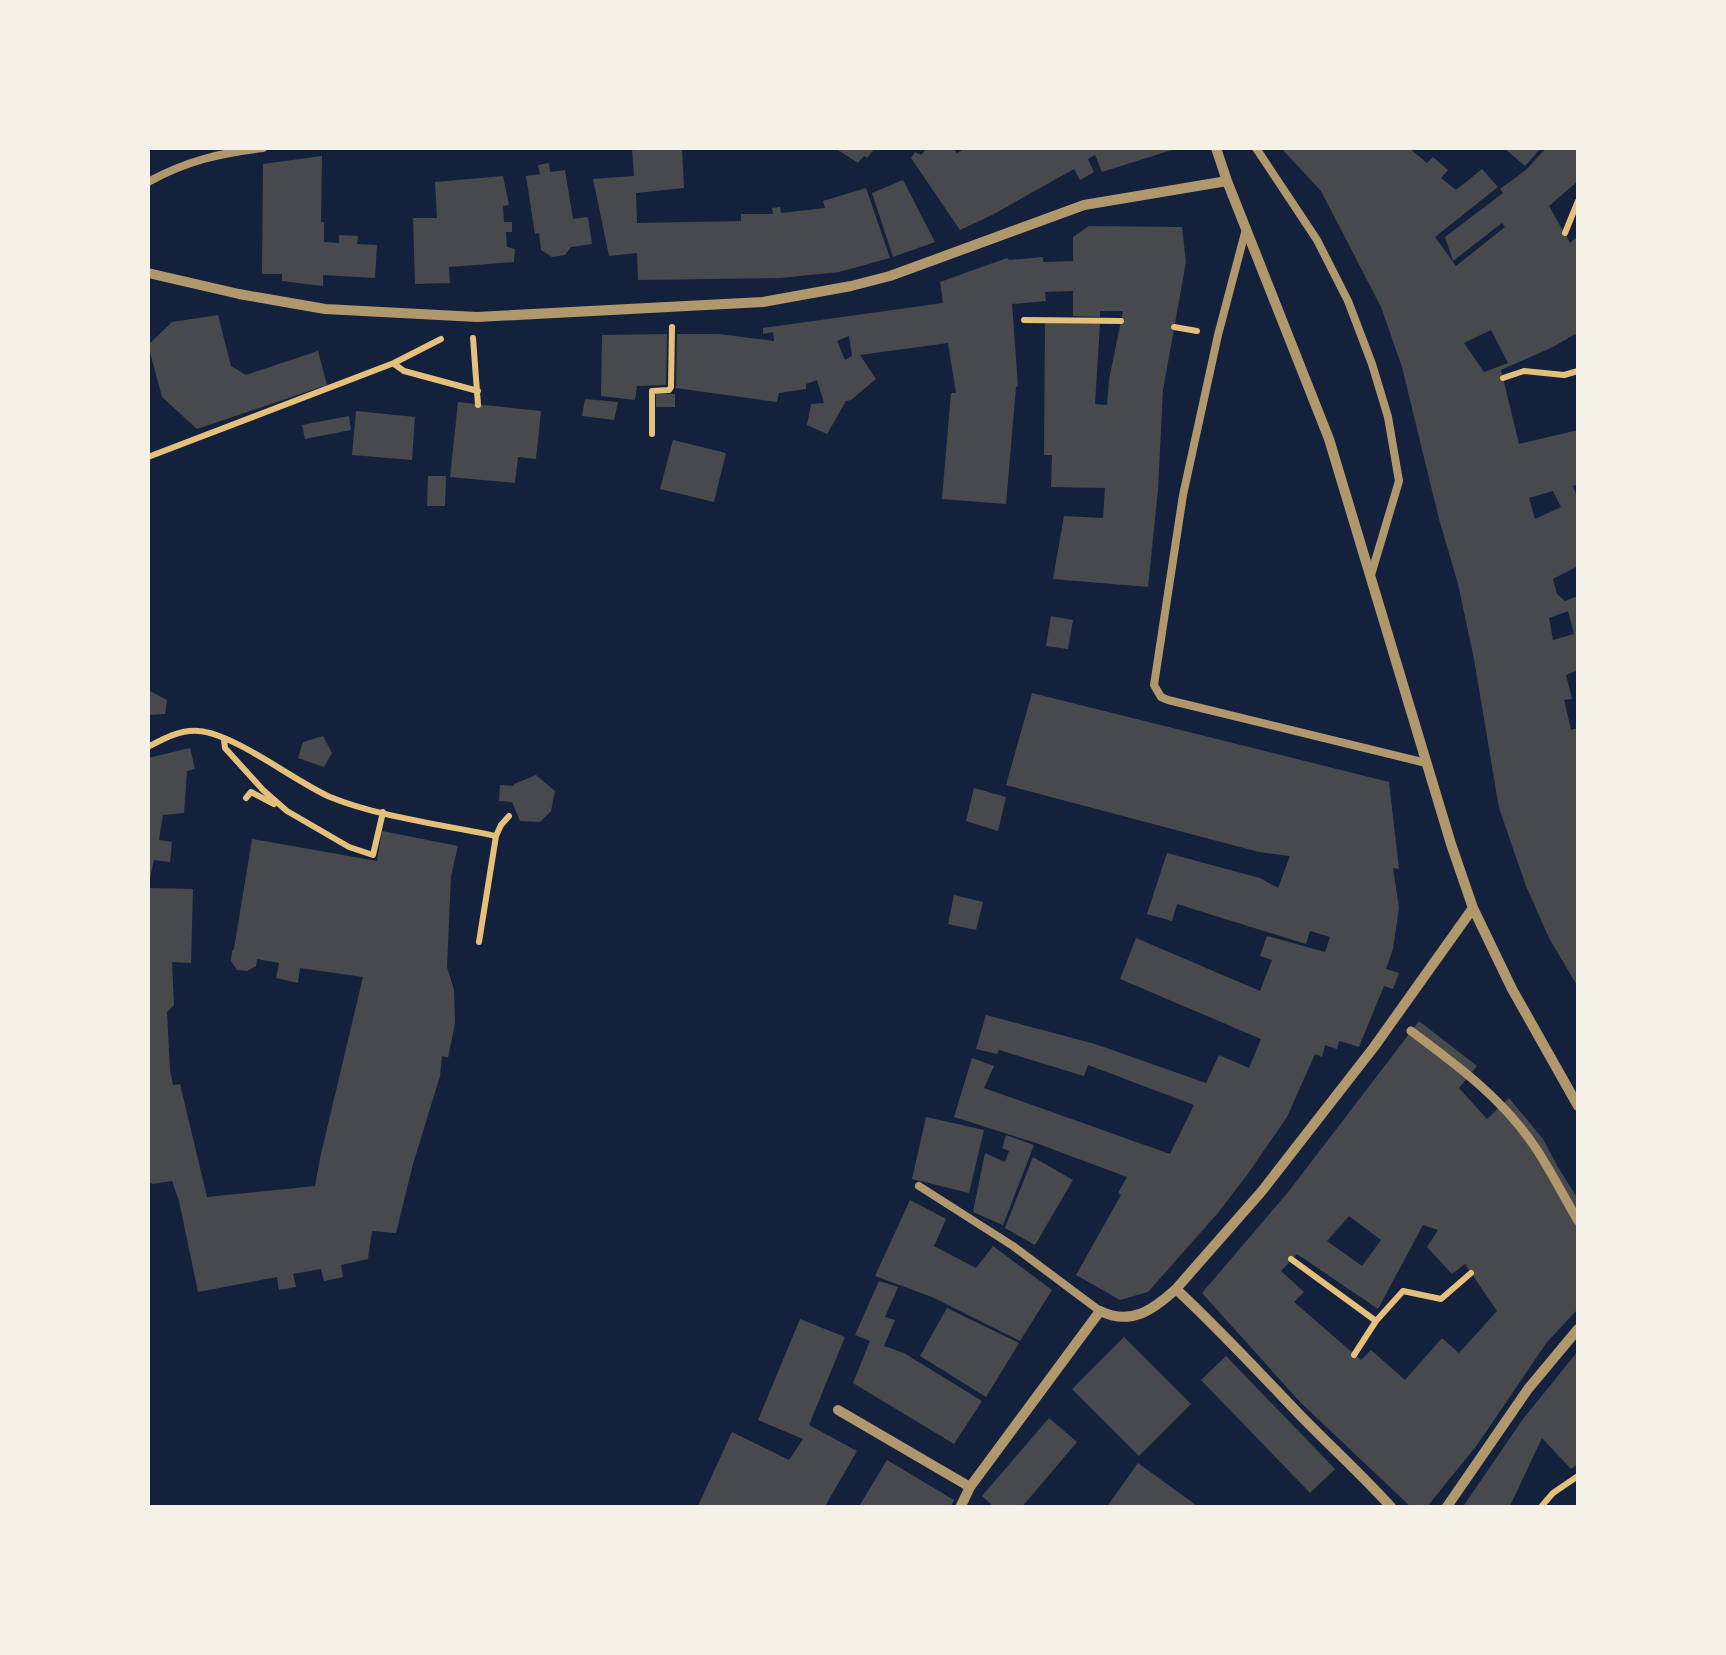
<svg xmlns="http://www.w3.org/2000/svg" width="1726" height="1655" viewBox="0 0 1726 1655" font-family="Helvetica,sans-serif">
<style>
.building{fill:#48494c;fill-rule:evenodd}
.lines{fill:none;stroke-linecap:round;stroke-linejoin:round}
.path{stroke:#e5c07b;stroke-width:6}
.service{stroke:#b1986c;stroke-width:8}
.pedestrian{stroke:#b1986c;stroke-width:9}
.minor{stroke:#b1986c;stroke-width:10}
</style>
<rect width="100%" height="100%" fill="#14213d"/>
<path class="building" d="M632 148H682L684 188 636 193 637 223 741 221V214H773L772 208 780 207 781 213 825 208 823 201 866 188 890 258 839 272 780 278 638 280 637 253 609 256 593 179 634 176Z
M835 148H875L867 158 864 156 858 163Z
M927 148H952L957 153 966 148H1178L1102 172 1095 155 1088 159 1094 172 1080 180 1074 169 992 215 960 230 911 158 915 152 921 155Z
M1281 148H1409L1427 163 1433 157 1448 170 1441 178 1456 190 1482 169 1498 187 1435 237 1456 266 1505 227 1502 223 1453 261 1445 237 1503 193 1500 189 1526 170 1546 148H1578V181L1549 206 1570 243 1578 236V338L1575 334 1553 347 1501 370 1519 444 1578 430V484L1573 486 1578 499V566L1553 579 1557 594 1565 601 1578 596V670L1566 675 1572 699 1564 700 1571 730 1578 728V987L1549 938 1526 886 1499 808 1474 659 1458 584 1439 519 1402 367 1381 307 1321 191ZM1491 330 1508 363 1484 372 1464 343ZM1553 491 1561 507 1535 519 1529 498ZM1568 611 1574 634 1553 640 1549 618Z
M1504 148H1541L1525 166Z
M322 156 321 222H324V242L339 243V235L358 236 357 244 377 245 375 278 323 275V286L282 281V274H262L263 164Z
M549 163 550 172 565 170 573 219 588 217 592 244 571 247 565 255 552 257 541 250 539 233 535 234 526 176 540 174 538 165Z
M503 176 509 205 503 206 504 222H512V232H506L507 247 515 249 514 262 449 267 450 283 415 284 413 218H437L435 182Z
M903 180 935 242 893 257 872 193Z
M1089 226 1182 227 1186 262 1163 390 1158 490 1148 587 1053 579 1064 516 1103 518 1105 488 1051 487 1052 455H1044L1045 323 1100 324 1095 404 1107 405 1109 380 1123 311H1100V317L1073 316V291L1045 292 1046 301 1012 304 1018 386 1016 387 1006 504 942 499 951 393H956L948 343 860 355 876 379 851 400 846 401 827 434 807 425 811 404 824 403 817 380 806 384V389L779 393 777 402 676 388 677 334H718L774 341 773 332 763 334V328L943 303 940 282 1007 258 1009 260 1043 257V262L1073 261V237ZM849 336 852 356 845 360 837 341Z
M218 315 231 366 246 375 318 351 327 385 197 429 162 397 148 345 172 322Z
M667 334 666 385 637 386 635 400 601 396 602 335Z
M656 394H675V407H656Z
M585 399 618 402 614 420 582 416Z
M458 402 541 411 536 459 518 457 515 483 450 477Z
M356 411 415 417 412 460 352 455Z
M349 416 351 430 305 439 302 425Z
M673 440 726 453 714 502 660 489Z
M428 476H446L445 506H427Z
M1051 616 1073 620 1068 649 1046 646Z
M148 690 167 700 165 714 148 715Z
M1032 693 1389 782 1399 869 1393 868 1399 908 1393 949 1386 969 1399 973 1393 989 1384 986 1359 1047 1339 1041 1337 1049 1325 1045 1322 1057 1315 1054 1287 1117 1247 1175 1217 1214 1148 1292 1120 1300 1076 1275 1121 1195 1118 1193 1127 1177 1036 1143 954 1117 972 1058 994 1066 984 1088 1170 1154 1194 1105 1088 1065 1084 1076 999 1050 997 1054 976 1049 986 1015 1095 1044 1206 1083 1219 1055 1249 1068 1261 1039 1120 979 1136 938 1260 991 1272 960 1260 956 1267 936 1325 952 1330 937 1310 931 1306 944 1177 904 1172 921 1147 914 1167 853 1260 878 1278 888 1290 856 1259 852 1006 785Z
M323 736 332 753 324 767 298 758 303 742Z
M190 748 195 769 187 771 184 813 163 815 159 840 172 842 170 862 154 860 149 883H148V758Z
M536 775 555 791 551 811 540 822 520 821 512 802 499 801 500 785 514 786V784Z
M974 788 1006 797 998 831 966 821Z
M382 831 458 846 451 876 447 967 454 990 455 1023 448 1058 442 1056 440 1076 413 1164 396 1233 372 1231 368 1259 341 1265 343 1277 324 1281 321 1269 293 1274 296 1287 279 1290 277 1277 198 1292 179 1201 172 1181 152 1184 148 1181V888L193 889 191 963 172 962 174 1005 167 1012 170 1070 173 1085 180 1084 207 1197 315 1186 320 1158 363 977 300 968 298 983 276 978 279 963 257 959 256 966 247 971 237 970 231 961 232 951 234 949 252 839 377 861Z
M954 895 983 902 976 930 948 924Z
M1419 1021 1477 1066 1459 1088 1487 1119 1509 1098 1543 1139 1559 1169 1578 1199V1309L1547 1342 1477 1445 1426 1508H1412L1300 1402 1202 1293 1289 1191ZM1349 1216 1381 1240 1362 1266 1327 1241ZM1423 1225 1438 1230 1427 1247 1452 1274 1465 1264 1497 1311 1459 1353 1442 1338 1405 1380 1371 1350 1361 1360 1294 1302 1304 1292 1281 1271 1297 1254 1378 1309Z
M926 1117 984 1130 969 1193 912 1179Z
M1006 1135 1034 1145 1003 1225 973 1212 985 1153 1005 1162 1009 1151 1002 1148Z
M1033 1157 1073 1180 1035 1245 1005 1228Z
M910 1200 946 1219 934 1246 976 1268 993 1246 1052 1290 1020 1341 932 1297 875 1276Z
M879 1281 898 1287 885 1317 895 1320 884 1346 904 1353 982 1401 954 1444 853 1383 870 1341 855 1335Z
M947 1308 1019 1343 986 1397 920 1356Z
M800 1319 845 1337 809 1425 857 1451 824 1508H697L732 1432 789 1460 803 1439 758 1420Z
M1124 1337 1191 1404 1139 1456 1072 1389Z
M1578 1351V1464L1571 1469 1542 1438 1509 1508H1462L1523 1419Z
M1226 1356 1335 1469 1310 1493 1201 1380Z
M1049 1418 1077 1442 1021 1508H995L982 1496Z
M887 1460 954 1500 950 1508H858Z
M1138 1463 1200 1508H1106Z"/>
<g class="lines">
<path class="path" d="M1565 233 1578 201
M1024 320 1121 321
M1174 327 1197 331
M473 338 478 405
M394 364 404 371 478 391
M1503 378 1524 371 1564 375 1578 371
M652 434V391L669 390 671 387 672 327
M148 457 394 363 441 339
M224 740 225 748 263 790 287 811 349 847 373 855 383 812
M148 747C163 739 181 729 199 731 235 734 294 781 330 797 379 817 444 825 496 836
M246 798 251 792 274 804
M479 942 496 836 501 825 509 816
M1291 1259 1376 1321
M1354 1355 1376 1321 1403 1291 1441 1299 1471 1273
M1540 1508 1553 1493 1578 1476"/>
<path class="service" d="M1256 148 1317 240 1348 301 1372 364 1388 417 1399 481 1371 575
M148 182C186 161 220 153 263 148
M1246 229 1218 335 1183 495 1154 685 1161 697 1168 700 1426 763
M919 1186 1013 1246 1100 1311"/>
<path class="pedestrian" d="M1411 1031C1457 1065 1503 1099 1535 1147 1551 1171 1564 1197 1578 1221"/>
<path class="minor" d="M1216 148 1227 181 1329 439 1451 844 1473 908 1512 989 1578 1106
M148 273 239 294 325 309 477 317 763 302 851 286 890 276 1084 205 1227 181
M1176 1289C1219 1329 1258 1371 1298 1413 1329 1445 1361 1474 1392 1508
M838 1410 970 1487
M960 1508 970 1487 1100 1311C1131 1326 1153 1310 1176 1289L1262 1191 1374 1047 1473 908
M1446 1508 1528 1389 1578 1329"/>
</g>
<rect width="1726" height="1655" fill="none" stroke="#f6f1e7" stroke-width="300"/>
</svg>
